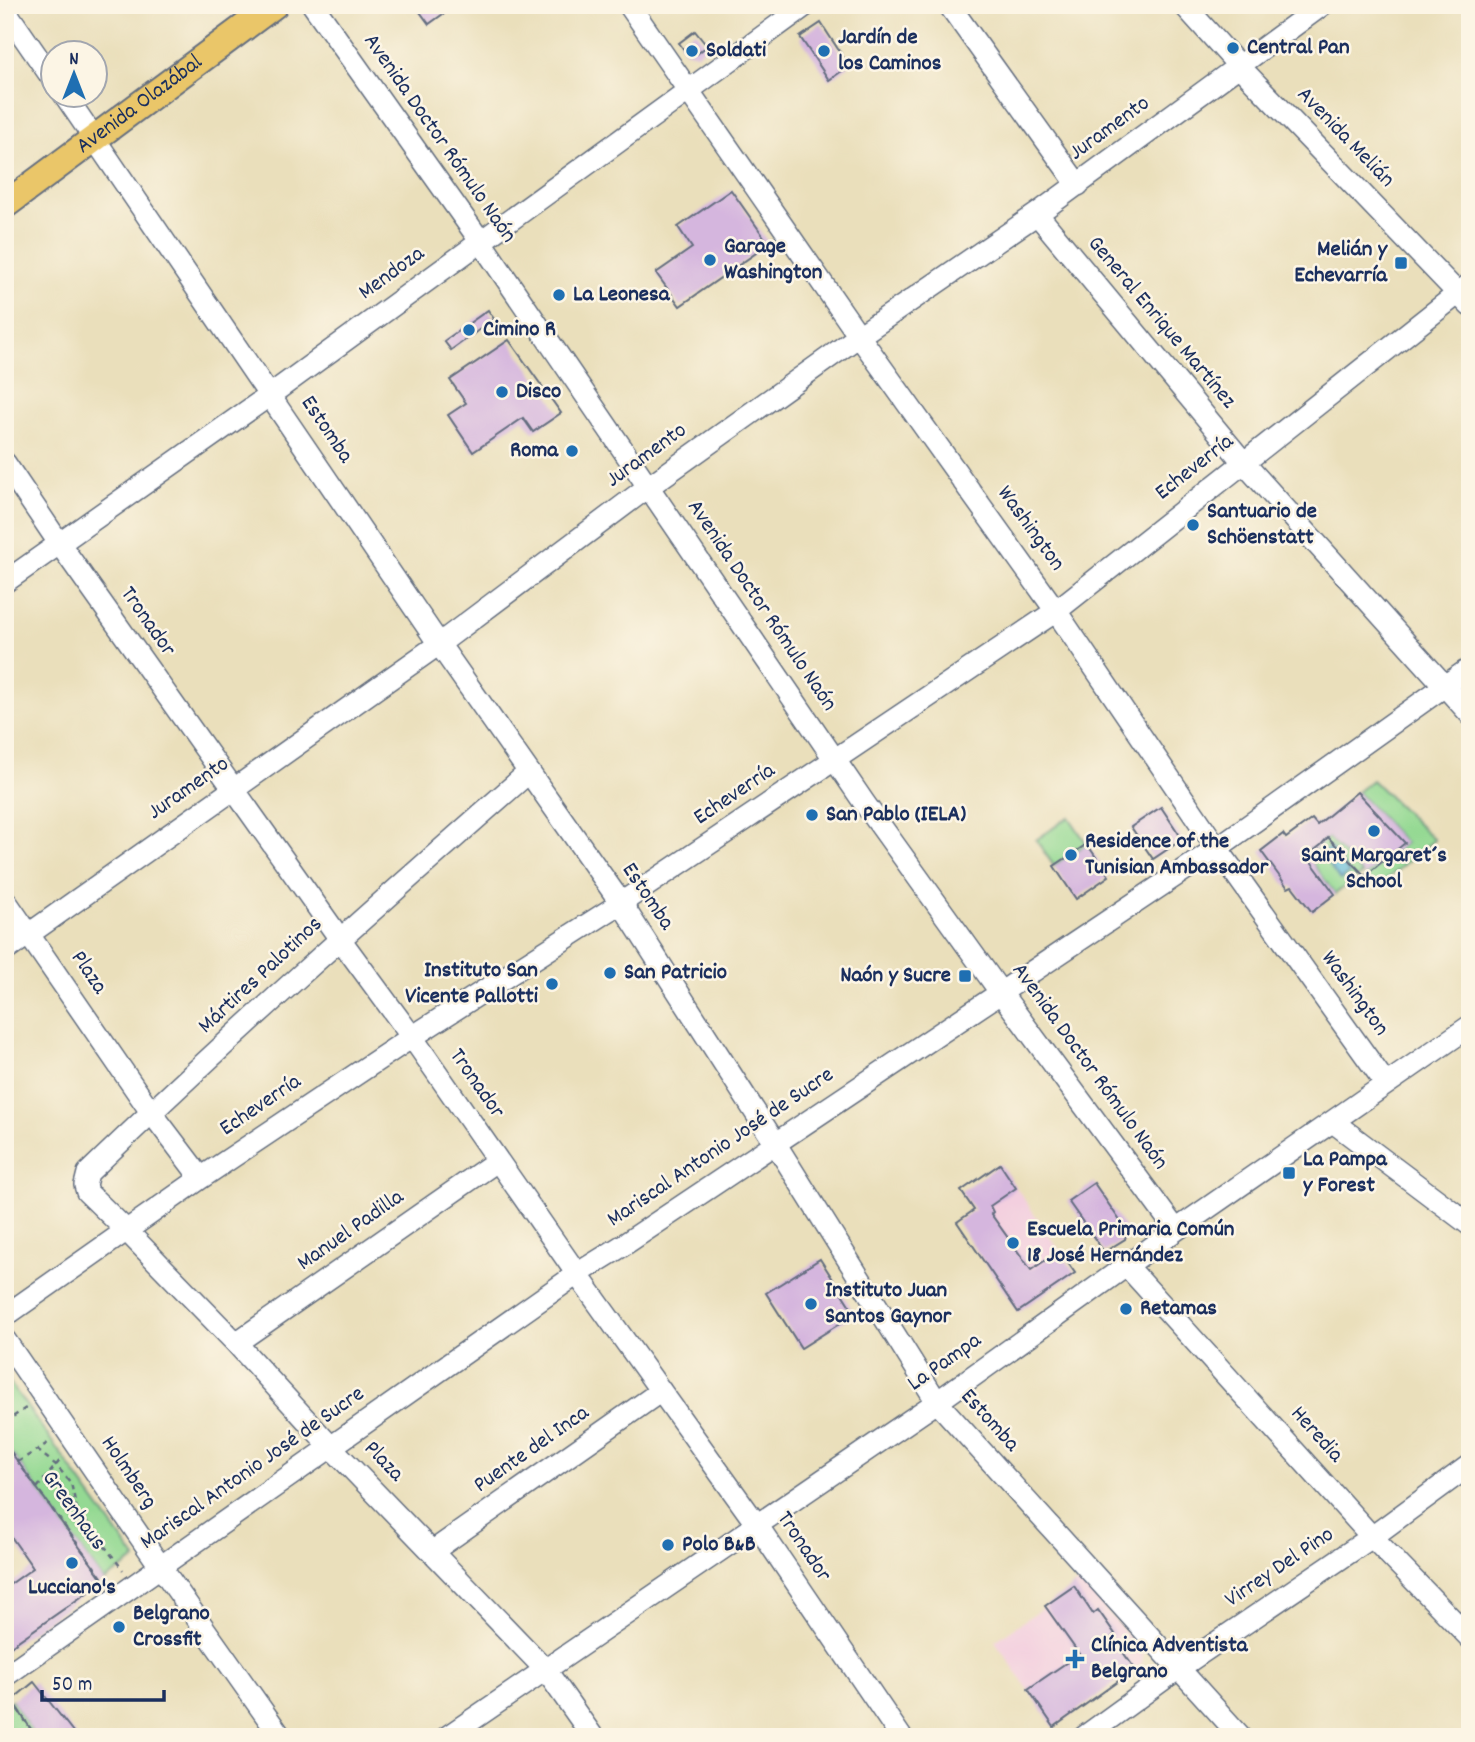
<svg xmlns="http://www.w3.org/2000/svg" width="1475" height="1742" viewBox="0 0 1475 1742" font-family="Dekko,sans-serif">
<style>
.built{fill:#f3cfdf}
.green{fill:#94d993;stroke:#588478;stroke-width:2;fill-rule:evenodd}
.water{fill:#5bbad9;stroke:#3b749c;stroke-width:2}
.building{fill:#d5b6de}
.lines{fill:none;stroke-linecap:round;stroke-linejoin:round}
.minor-casing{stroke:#636d7f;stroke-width:24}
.major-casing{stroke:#636d7f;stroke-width:30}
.path{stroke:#636d7f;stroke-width:2.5;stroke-dasharray:5 5;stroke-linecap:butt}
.minor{stroke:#fff;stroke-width:21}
.major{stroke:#eac669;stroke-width:26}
.poi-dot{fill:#1f6fb2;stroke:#fcf5e5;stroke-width:2.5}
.labels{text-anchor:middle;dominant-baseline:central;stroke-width:5;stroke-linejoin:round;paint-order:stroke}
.poi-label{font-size:23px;font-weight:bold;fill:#1b2f5e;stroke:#fcf5e5;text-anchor:start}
.street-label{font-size:23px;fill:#1b2f5e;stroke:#fcf5e5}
</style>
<rect width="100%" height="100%" fill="#fcf5e5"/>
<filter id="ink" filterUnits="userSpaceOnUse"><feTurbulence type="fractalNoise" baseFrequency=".0143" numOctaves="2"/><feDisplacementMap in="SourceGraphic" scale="14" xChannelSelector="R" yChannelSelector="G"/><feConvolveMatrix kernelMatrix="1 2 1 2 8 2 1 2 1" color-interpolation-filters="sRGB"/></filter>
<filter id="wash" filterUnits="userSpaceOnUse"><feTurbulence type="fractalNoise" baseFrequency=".00686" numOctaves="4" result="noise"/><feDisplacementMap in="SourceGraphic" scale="28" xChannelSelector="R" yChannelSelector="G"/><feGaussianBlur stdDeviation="1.57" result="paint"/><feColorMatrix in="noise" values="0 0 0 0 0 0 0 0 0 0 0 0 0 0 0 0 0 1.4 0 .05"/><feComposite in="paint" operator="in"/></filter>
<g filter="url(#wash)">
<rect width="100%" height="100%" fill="#eadfbb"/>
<path class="built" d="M1000 1164 1075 1273 1018 1312 957 1222 974 1210 961 1191Z
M1081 1581 1143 1653 1142 1664 1054 1727 995 1641Z"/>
<path class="green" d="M1372 780 1434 840 1376 888 1365 876 1405 843 1357 792Z
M1069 817 1087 844 1054 866 1036 840Z
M1328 837 1362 874 1335 894 1307 856ZM1329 848 1349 873 1341 879 1321 854Z
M5 1376 136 1559 104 1581 5 1444Z
M12 1700 36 1737H5V1705Z"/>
<path class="water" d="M1330 847 1349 873 1340 880 1321 854Z"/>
<g id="blocks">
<path class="building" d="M415 5H448L450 9 429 24Z
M821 23 849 66 829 80 800 37Z
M695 31 707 46 697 54 685 51 679 43Z
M731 190 769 244 680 306 656 273 692 248 678 227Z
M488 310 494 319 451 350 444 341Z
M509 340 561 413 533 432 523 418 473 452 448 415 466 403 450 380Z
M1357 792 1405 843 1365 876 1328 837 1321 845 1307 856 1335 894 1312 912 1292 886 1288 888 1261 851 1283 834 1286 838 1312 819 1317 825Z
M1161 807 1181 837 1180 841 1153 859 1131 827Z
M1087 844 1109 876 1076 899 1054 866Z
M1000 1164 1016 1188 990 1206 993 1212 991 1214 1031 1270 1049 1258 1050 1260 1061 1253 1075 1273 1018 1312 957 1222 974 1210 961 1191Z
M1094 1183 1127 1231 1125 1239 1104 1252 1068 1201Z
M820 1259 855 1314 801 1348 766 1293Z
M5 1444 104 1581 5 1650V1588L33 1568 5 1528Z
M1074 1586 1093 1614 1098 1610 1115 1634 1112 1637 1135 1669 1054 1727 1028 1689 1079 1654 1045 1606Z
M34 1682 77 1737H36L12 1700Z"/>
</g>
</g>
<g filter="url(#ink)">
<use href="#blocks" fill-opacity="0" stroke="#636d7f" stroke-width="2"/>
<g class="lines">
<defs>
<path id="minor" d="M313 5 481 242 865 804 1001 993 1176 1230
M629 5 859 336 1056 611 1217 848 1386 1084
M949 5 1078 185
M1184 5 1239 66 1470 306
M5 10 52 78
M64 94 439 644 621 903 775 1143 937 1402 1241 1737
M1037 214 1244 463 1470 714
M5 463 59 543 340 939 412 1037 577 1274 757 1525 901 1737
M5 582 270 395 806 5
M529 772C380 903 231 1035 88 1173L85 1185 87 1192 127 1231 236 1343 331 1447 545 1669 593 1737
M5 900 151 1112 201 1178
M5 951 439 644 648 487 859 336 1037 214 1322 5
M1333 1122 1470 1225
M1126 1265 1372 1537 1470 1638
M5 1316 201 1178 412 1037 621 903 1056 611 1470 284
M5 1340 160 1566 281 1737
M236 1343 497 1161
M433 1551 661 1391
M5 1676 577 1274 622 1246 1217 848 1470 668
M447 1737 937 1402 1176 1230 1470 1026
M1084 1737 1179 1668 1372 1537 1470 1465"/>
<g id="major">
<path id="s1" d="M5 205 274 5"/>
</g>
</defs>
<use href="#minor" class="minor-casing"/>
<use href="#major" class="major-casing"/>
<path class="path" d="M5 1408 11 1417
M5 1422 29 1406
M5 1444 106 1583
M37 1450 56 1465 71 1483 77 1510 123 1570
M18 1462 51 1441
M37 1488 62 1458
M7 1693 36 1737
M5 1718 18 1737"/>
<use href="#minor" class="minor"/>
<use href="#major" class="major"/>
</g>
</g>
<g class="poi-dot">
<circle cx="1233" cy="48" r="7"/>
<circle cx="692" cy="51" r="7"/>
<circle cx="824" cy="51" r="7"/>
<circle cx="710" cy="260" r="7"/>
<rect x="1394" y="256" width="14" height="14" rx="3.5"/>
<circle cx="559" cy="295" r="7"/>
<circle cx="469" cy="330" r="7"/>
<circle cx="502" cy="392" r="7"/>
<circle cx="572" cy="451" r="7"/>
<circle cx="1193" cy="525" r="7"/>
<circle cx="812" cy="815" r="7"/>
<circle cx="1374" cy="831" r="7"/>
<circle cx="1071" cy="855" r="7"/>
<circle cx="610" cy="973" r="7"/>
<rect x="958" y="969" width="14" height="14" rx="3.5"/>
<circle cx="552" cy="984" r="7"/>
<rect x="1282" y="1166" width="14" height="14" rx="3.5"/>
<circle cx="1013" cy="1243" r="7"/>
<circle cx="811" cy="1304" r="7"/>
<circle cx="1126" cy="1309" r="7"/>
<circle cx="668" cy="1545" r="7"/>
<circle cx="72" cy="1563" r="7"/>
<circle cx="119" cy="1627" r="7"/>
<path d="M1071.5 1648.5h7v7h7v7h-7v7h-7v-7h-7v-7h7z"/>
</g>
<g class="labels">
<g class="poi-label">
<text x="838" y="38">Jardín de<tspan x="838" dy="26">los Caminos</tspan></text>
<text x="1247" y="48">Central Pan</text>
<text x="706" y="51">Soldati</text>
<text x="724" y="247">Garage<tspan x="724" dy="26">Washington</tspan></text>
<text x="1387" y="250" text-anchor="end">Melián y<tspan x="1387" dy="26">Echevarría</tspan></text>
<text x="573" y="295">La Leonesa</text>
<text x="483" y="330">Cimino R</text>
<text x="516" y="392">Disco</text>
<text x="558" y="451" text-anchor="end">Roma</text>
<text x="1207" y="512">Santuario de<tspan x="1207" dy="26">Schöenstatt</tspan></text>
<text x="826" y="815">San Pablo (IELA)</text>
<text x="1085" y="842">Residence of the<tspan x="1085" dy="26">Tunisian Ambassador</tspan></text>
<text x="1374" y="856" text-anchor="middle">Saint Margaret´s<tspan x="1374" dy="26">School</tspan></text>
<text x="538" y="971" text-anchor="end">Instituto San<tspan x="538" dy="26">Vicente Pallotti</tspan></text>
<text x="624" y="973">San Patricio</text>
<text x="951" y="976" text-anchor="end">Naón y Sucre</text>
<text x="1303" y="1160">La Pampa<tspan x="1303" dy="26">y Forest</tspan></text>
<text x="1027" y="1230">Escuela Primaria Común<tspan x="1027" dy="26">18 José Hernández</tspan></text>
<text x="825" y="1291">Instituto Juan<tspan x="825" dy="26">Santos Gaynor</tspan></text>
<text x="1140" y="1309">Retamas</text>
<text x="682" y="1545">Polo B&amp;B</text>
<text x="72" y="1588" text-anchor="middle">Lucciano's</text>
<text x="133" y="1614">Belgrano<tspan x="133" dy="26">Crossfit</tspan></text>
<text x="1091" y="1646">Clínica Adventista<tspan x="1091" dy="26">Belgrano</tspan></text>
</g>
<g class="street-label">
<text stroke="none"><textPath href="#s1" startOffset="168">Avenida Olazábal</textPath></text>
<text transform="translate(1110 129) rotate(-36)">Juramento</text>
<text transform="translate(1345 138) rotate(46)">Avenida Melián</text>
<text transform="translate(439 139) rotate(55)">Avenida Doctor Rómulo Naón</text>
<text transform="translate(392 274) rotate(-36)">Mendoza</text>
<text transform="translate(1161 323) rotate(50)">General Enrique Martínez</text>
<text transform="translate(326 430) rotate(56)">Estomba</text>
<text transform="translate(647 456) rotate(-36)">Juramento</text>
<text transform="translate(1195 468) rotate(-38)">Echeverría</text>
<text transform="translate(1030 529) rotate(54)">Washington</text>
<text transform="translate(761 606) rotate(56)">Avenida Doctor Rómulo Naón</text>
<text transform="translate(147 622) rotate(55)">Tronador</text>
<text transform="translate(189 789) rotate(-35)">Juramento</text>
<text transform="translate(735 795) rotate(-34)">Echeverría</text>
<text transform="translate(647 897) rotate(56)">Estomba</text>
<text transform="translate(88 973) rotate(56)">Plaza</text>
<text transform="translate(261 976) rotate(-43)">Mártires Palotinos</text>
<text transform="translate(1354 994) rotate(54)">Washington</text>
<text transform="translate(1089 1067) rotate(54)">Avenida Doctor Rómulo Naón</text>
<text transform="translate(476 1084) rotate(55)">Tronador</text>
<text transform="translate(261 1106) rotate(-34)">Echeverría</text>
<text transform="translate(721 1148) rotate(-34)">Mariscal Antonio José de Sucre</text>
<text transform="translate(351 1231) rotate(-35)">Manuel Padilla</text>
<text transform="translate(945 1363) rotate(-35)">La Pampa</text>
<text transform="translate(989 1421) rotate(48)">Estomba</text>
<text transform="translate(1316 1435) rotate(48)">Heredia</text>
<text transform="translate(532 1450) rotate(-35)">Puente del Inca</text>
<text transform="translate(383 1462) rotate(46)">Plaza</text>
<text transform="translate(253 1469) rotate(-35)">Mariscal Antonio José de Sucre</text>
<text transform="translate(128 1473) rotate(56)">Holmberg</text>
<text transform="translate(73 1511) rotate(54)">Greenhaus</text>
<text transform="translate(803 1547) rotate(56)">Tronador</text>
<text transform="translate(1280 1568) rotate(-34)">Virrey Del Pino</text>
</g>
</g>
<rect width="1475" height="1742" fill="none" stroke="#fcf5e5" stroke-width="28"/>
<g transform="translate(74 74)"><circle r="33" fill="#fcf5e5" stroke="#a2a6af" stroke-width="2"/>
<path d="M0-5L12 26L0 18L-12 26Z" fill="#1f6fb2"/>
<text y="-10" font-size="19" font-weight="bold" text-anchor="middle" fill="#1b2f5e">N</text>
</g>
<path d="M42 1690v10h122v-10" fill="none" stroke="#1b2f5e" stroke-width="3.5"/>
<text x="52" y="1690" font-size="21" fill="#1b2f5e" stroke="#fcf5e5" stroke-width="5" paint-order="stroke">50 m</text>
</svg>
